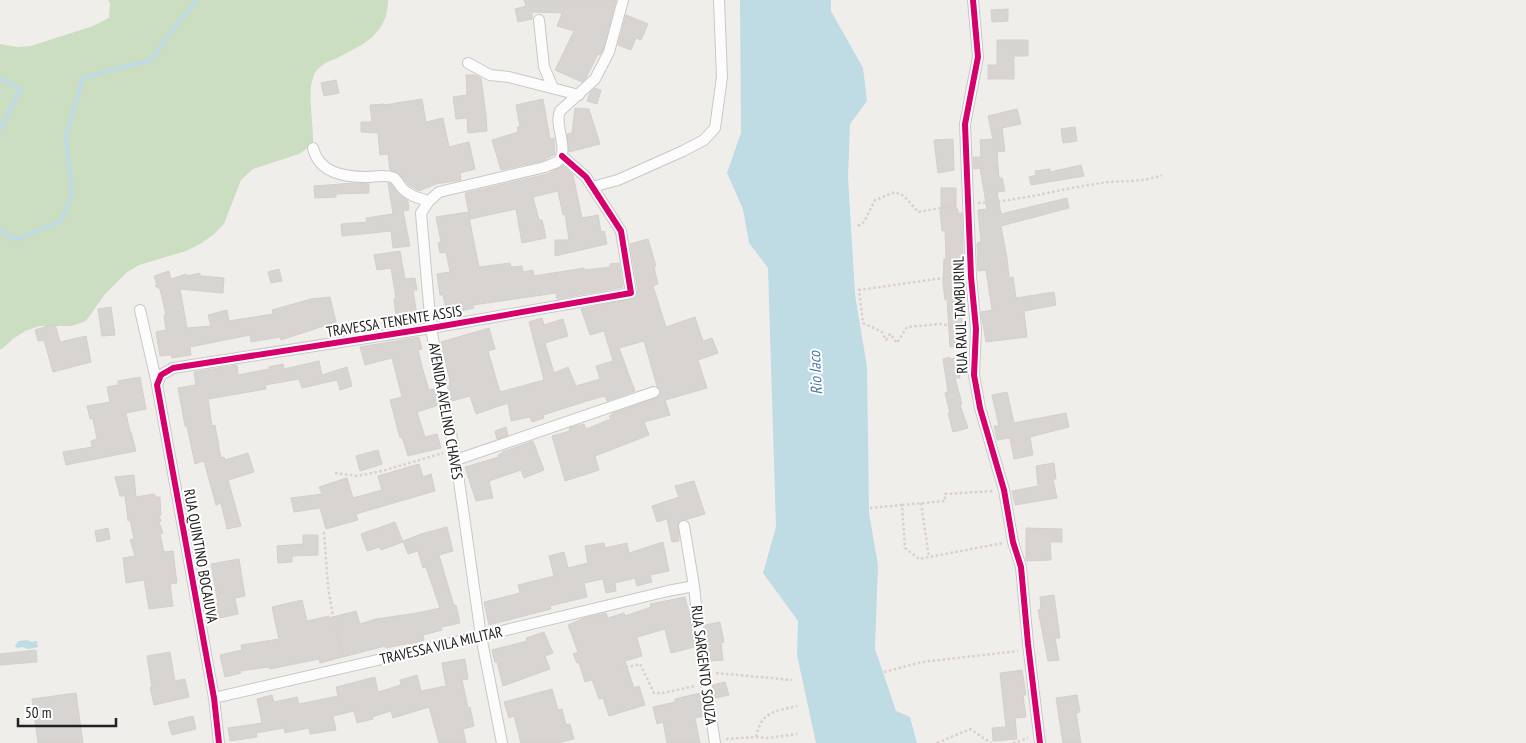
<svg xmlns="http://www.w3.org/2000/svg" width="1526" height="743" viewBox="0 0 1526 743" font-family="'PT Sans Narrow',sans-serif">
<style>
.forest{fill:#cbdec1}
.water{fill:#bfdbe3}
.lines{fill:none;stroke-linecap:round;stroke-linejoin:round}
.stream{stroke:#bfdbe3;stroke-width:4}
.building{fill:#d7d4d2;stroke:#d3d0cc}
.minor-casing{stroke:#c9c8c7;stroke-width:12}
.path{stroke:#dccecd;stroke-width:2.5;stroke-dasharray:2.5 2.5;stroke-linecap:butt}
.minor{stroke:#fdfcfc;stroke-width:10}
.cycleway-casing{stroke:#fff;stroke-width:9}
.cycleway{stroke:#d6006c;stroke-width:6}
.labels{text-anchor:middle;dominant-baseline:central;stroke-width:4;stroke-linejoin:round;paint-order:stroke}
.street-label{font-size:15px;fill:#222;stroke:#fff}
.water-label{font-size:16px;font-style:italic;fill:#4a7aab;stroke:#fff}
</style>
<rect width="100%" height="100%" fill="#f0eeeb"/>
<path class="forest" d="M108 0H388C388 35 362 45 335 59 325 63 316 67 313 78 307 94 314 126 313 144L299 154 253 169 241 180 224 224 214 234 202 243 186 251 139 265 126 273 105 294 86 321 72 326H40L25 331 13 339 2 349H0V44L17 47 31 46 93 26 109 18 110 4Z"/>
<path class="water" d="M740 0H831V11L863 68 867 101 850 124 848 177 855 294 867 367 869 513 878 565 875 649 896 711 910 717 917 743H816L797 655 798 621 763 573 776 527 768 268 749 243 743 209 727 173 741 133Z
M27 640 32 642 37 641 38 647 28 649 22 647 17 648 15 646 18 641Z"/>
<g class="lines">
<path class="stream" d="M0 78 21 89 0 129
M0 230 16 240 61 221 72 195 66 136 83 78 151 60 180 20 197 0"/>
</g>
<path class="building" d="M524 0H616L603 50 600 55 598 54 586 78 582 82 555 70 574 31 557 26 562 13 532 12V19L518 22 515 9 526 6Z
M1008 9V21L992 22 991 10Z
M626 15 648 24 641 40 636 38 631 50 618 45Z
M997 40H1028V56H1014V79H988V65H997Z
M466 75H475L481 78 486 115 487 131 468 133 467 118 456 119 453 97 467 95Z
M336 80 339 93 324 96 321 83Z
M595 88 601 90 597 104 587 101 590 93Z
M422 99 426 122 443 118 449 147 469 142 475 169 460 173 461 180 436 184 419 191 409 185 398 173 390 170 388 154 380 155 378 133 361 132V122H372L370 105 384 104V105Z
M543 99 550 139 554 138 555 154 542 161 501 170 492 140 518 132 517 127H520L516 105Z
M575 108 589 109 600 144 569 152 567 134 572 133Z
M1017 109 1021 124 1002 128 1005 151 997 152 999 178H1002L1005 191 997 192 1001 214 1067 198 1069 208 1001 226 1007 258 1009 278 1013 277 1016 298 1054 292 1056 305 1024 311 1027 337 986 342 981 312 992 310 986 270 978 271 977 243 981 242 978 210 987 209 980 168 974 169 973 157H981L980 140 993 139 988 116Z
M1075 127 1077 141 1063 143 1061 129Z
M953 139 954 170 938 173 934 140Z
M1081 165 1084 176 1031 185 1029 177 1036 175 1035 171 1050 169V172Z
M563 166 573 175 582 218 598 215 601 232 604 231 607 244 555 256V240H569L565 214 563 215 558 191 533 197 539 220H542L546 238 522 243 516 209 470 219 465 193 547 174Z
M354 183 369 184V193L336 194V197L315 198 314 186Z
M388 183 391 184 399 195 408 201 409 210 403 211 410 246 393 248 391 231 342 236 341 224 367 222 366 218 393 214Z
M941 188H956V209H958V213H962L963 257H960L963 346 950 347 947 299 945 300 943 283 944 259H946L945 231H942L940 211H941Z
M468 212 479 267 510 263 511 267 522 266 523 272 533 270 534 276 584 268V270L610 267V264L619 263 623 287 557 299 556 293 473 305 474 308 447 314 443 295H440L437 274 450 272 446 252 440 253 438 243 441 242 436 217Z
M648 239 656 266 654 267 658 284 653 286 666 327 695 317 703 341 712 338 718 353 698 360 707 388 665 400 670 415 644 422 649 435 595 456 599 470 565 481 552 436 570 431 569 428 584 424 586 429 611 419 609 416 612 415 611 414 656 398 660 396 661 390 657 386 644 341 619 348 635 391 607 401 605 396 587 401 543 415 544 418 532 422 530 417 511 421 508 403 476 414 470 396 452 401 449 385 450 381 441 342 489 328 495 349 488 351 500 392 544 380 529 322 542 318 544 325 563 319 568 336 545 343 554 373 568 367 576 386 600 379 596 366 613 361 604 331 590 335 581 309 636 298 638 292 630 244Z
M400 251 405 279 415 278 417 290H413L418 322 389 328 387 318 396 316 394 299 396 298 391 268 377 270 374 255Z
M279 269 282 281 271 283 268 272Z
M169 271 171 279 186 274 187 276 200 273V276L224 278 223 293 180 289 187 328 211 326 208 315 227 310 229 321 273 314 272 310 311 299 330 297 336 322 281 340 280 337 251 342 250 335 190 347 191 355 172 358 171 355 160 356 156 332 166 330 164 315H166L160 289 155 286 157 285 154 276Z
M111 307 115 335 102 336 98 309Z
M55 324 60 342 86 336 91 362 53 372 44 340 38 341 35 330Z
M419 337 422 349 418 350 422 367 429 390 435 389 439 405 417 412 425 437 437 434 441 448 408 456 402 437 400 438 390 400 402 397 392 358 365 365 360 347Z
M950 357V359L957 358 960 378H955L962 404 960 405 968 428 953 432 948 413H950L945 393 948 392 943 359Z
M319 361 322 375 347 367 352 386 340 390 337 380 302 388 299 379 265 385 266 389 208 399 212 426 215 425 221 458 224 457 225 460 248 453 254 472 228 480 241 526 227 529 221 503 216 505 204 461 195 464 187 426H185L178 388 196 385 194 372 237 365 238 375 269 369V367L283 364 284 369Z
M140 377 146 409 126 413 130 432H131L136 451 66 465 63 452 92 447 91 441 97 439 93 419H90L87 406 110 402 107 387 118 385V381Z
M1007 392 1014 423 1066 413 1069 427 1030 437 1033 455 1014 459 1010 438 997 440 994 426H999L992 395Z
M506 427 508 435 497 439 495 431Z
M533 441 544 470 524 478 521 470 489 481 493 498 476 501 465 467 499 457 498 455 502 453V452Z
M378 450 382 464 360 471 356 456Z
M1054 463 1056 479H1053L1057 498 1015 505 1012 491 1038 486 1036 466Z
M419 464 423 477 431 474 435 491 356 514 358 520 326 529 320 508 294 512 291 498 322 494 319 487 347 478 353 498 382 490 378 476Z
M134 475 136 497 154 494 156 497H160L161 515 159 516 161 521 159 522 163 533 160 534 164 552 173 551 177 583 170 584 173 606 149 609 144 580 126 583 123 558 135 556 130 540 134 539 130 520 128 521 125 496H120L115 477Z
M694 481 705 514 678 522 679 541 672 542 667 519 657 522 652 506 679 497 675 486Z
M395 522 403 542 381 550 380 547 367 551 361 534Z
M447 527 453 551 439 555 454 606 456 605 460 623 441 627 442 630 423 635 424 640 410 644V643L386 648 385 646 320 663 319 659 270 669 269 667 240 671 241 673 225 677 220 655 242 650 241 645 279 639 272 607 302 600 307 621 329 616V618L356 611 360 624 376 619 417 613 440 608 426 567 423 568 418 551 408 554 403 541 421 534Z
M108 528 110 539 97 542 95 531Z
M1026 528 1062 529V542H1050L1051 560 1026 561Z
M303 535H318V555L292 556V562L278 563 277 546 303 544Z
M663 542 669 571 650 575 652 582 637 586 635 578 615 583 616 591 606 593 603 579 584 583 587 597 550 606 551 609 489 625 484 602 520 593 518 585 554 576 549 556 564 552 568 568 588 563 585 546 604 543 605 548 627 543 629 553Z
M239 559 245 596 235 598 238 614 219 618 216 604 218 603 211 564Z
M1054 595 1060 638H1055L1059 660 1048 661 1038 610 1041 609 1040 597Z
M685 597 691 619 694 647 671 653 665 629 637 637 642 656 625 661 634 688 639 686 645 705 609 716 603 698 599 699 592 680 585 682 579 663H577L573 654 578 652 568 625 584 618 606 613 608 618 624 613 625 616 651 607 650 604Z
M720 622 724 642 721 643 723 660 710 661 705 625Z
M544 632 553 653 545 656 550 669 503 686 497 662H495L492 650 527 641 526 638Z
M36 650 37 662 0 665V654Z
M170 652 175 681 185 679 189 697 154 705 150 687H152L147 656Z
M465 659 468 679 462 680 468 708 470 707 474 726 463 729 466 743H439L429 707 393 718 391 711 372 717 373 719 357 723 354 711 333 716 336 730 310 734 309 728 285 733 284 728 256 733 257 737 230 741 228 728 262 723 257 699 272 695 274 702 297 697 299 704 338 696 336 687 375 677 378 692 401 685 400 680 417 675 421 691 446 686 442 663Z
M1022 670 1026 695H1023L1026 717 1015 718 1017 739 993 741 992 728 1006 727 1000 673Z
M725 682 729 695 715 698 713 685Z
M552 689 558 710 562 709 566 725 570 724 574 739 558 743H521L514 716 509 718 504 702Z
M76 693 83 743H38L32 699Z
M700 693 704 716 695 718 700 743H667L663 722 657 724 653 707 675 702V699Z
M1077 695 1080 712 1076 713 1081 743H1063L1056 698Z
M193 716 196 729 172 735 168 722Z"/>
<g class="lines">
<defs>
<path id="minor" d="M973 0 978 57 965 124 971 277 976 329 974 375 980 408 1004 490 1013 542 1021 567 1028 644 1040 743
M539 20 544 67 553 88
M468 63 490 75 509 77 579 95
M313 148C319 173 344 177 367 177 375 177 386 174 394 178 397 180 399 184 401 187 409 196 418 198 429 201
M592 187 618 180 683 151 704 140 715 128 722 77 719 0
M140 310 157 384
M456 460 654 392
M684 526 694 586 700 642 715 743
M214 698 481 636 668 591 694 586
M219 743 214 698 157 385 161 375 173 368 431 328 631 293 621 231 586 177 562 156
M502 743 481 636 456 460 431 328 421 213 429 201 439 192 545 167C548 165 554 164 557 162 571 152 553 124 560 111L595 79 609 52 623 0"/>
</defs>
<use href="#minor" class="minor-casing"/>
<path class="path" d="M978 203C1020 201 1060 189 1101 183 1121 180 1142 183 1162 175
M858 226 864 222 875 200 895 192 904 196 918 212 958 205
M960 277 935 279 859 290 863 323 882 332 886 340 890 334 897 343 907 327 941 324 965 328
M335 473 357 476 382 471 443 453
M921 503 929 557
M902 505 945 501V494L994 491
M870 508 902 505 905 548 919 559 1003 543
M324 532 328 587 333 616 343 657
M621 669 640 664 654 693H663L695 686
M884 672 922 662 1018 651
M716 673 792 680
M756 737 768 738 797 734
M726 739 756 737C762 711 773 712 797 706
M937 743 970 729 991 743
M1013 743 1028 738"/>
<use href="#minor" class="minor"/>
<defs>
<path id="cycleway" d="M973 0 978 57 965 124 971 277 976 329 974 375 980 408 1004 490 1013 542 1021 567 1028 644 1040 743
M219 743 214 698 157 385 161 375 173 368 431 328 631 293 621 231 586 177 562 156"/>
</defs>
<use href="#cycleway" class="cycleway-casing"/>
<use href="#cycleway" class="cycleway"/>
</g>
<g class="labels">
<g class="street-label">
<text transform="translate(960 315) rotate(-92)">RUA RAUL TAMBURINL</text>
<text transform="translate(394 321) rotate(-9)">TRAVESSA TENENTE ASSIS</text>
<text transform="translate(446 411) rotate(80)">AVENIDA AVELINO CHAVES</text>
<text transform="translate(201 556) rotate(80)">RUA QUINTINO BOCAIUVA</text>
<text transform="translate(441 645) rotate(-13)">TRAVESSA VILA MILITAR</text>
<text transform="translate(704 665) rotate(83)">RUA SARGENTO SOUZA</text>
</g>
<g class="water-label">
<text transform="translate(815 373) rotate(-93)">Rio Iaco</text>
</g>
</g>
<path d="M18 718v8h98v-8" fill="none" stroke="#222222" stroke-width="2.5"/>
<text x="25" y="718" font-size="15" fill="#222222" stroke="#ffffff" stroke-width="4" paint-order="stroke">50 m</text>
</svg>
